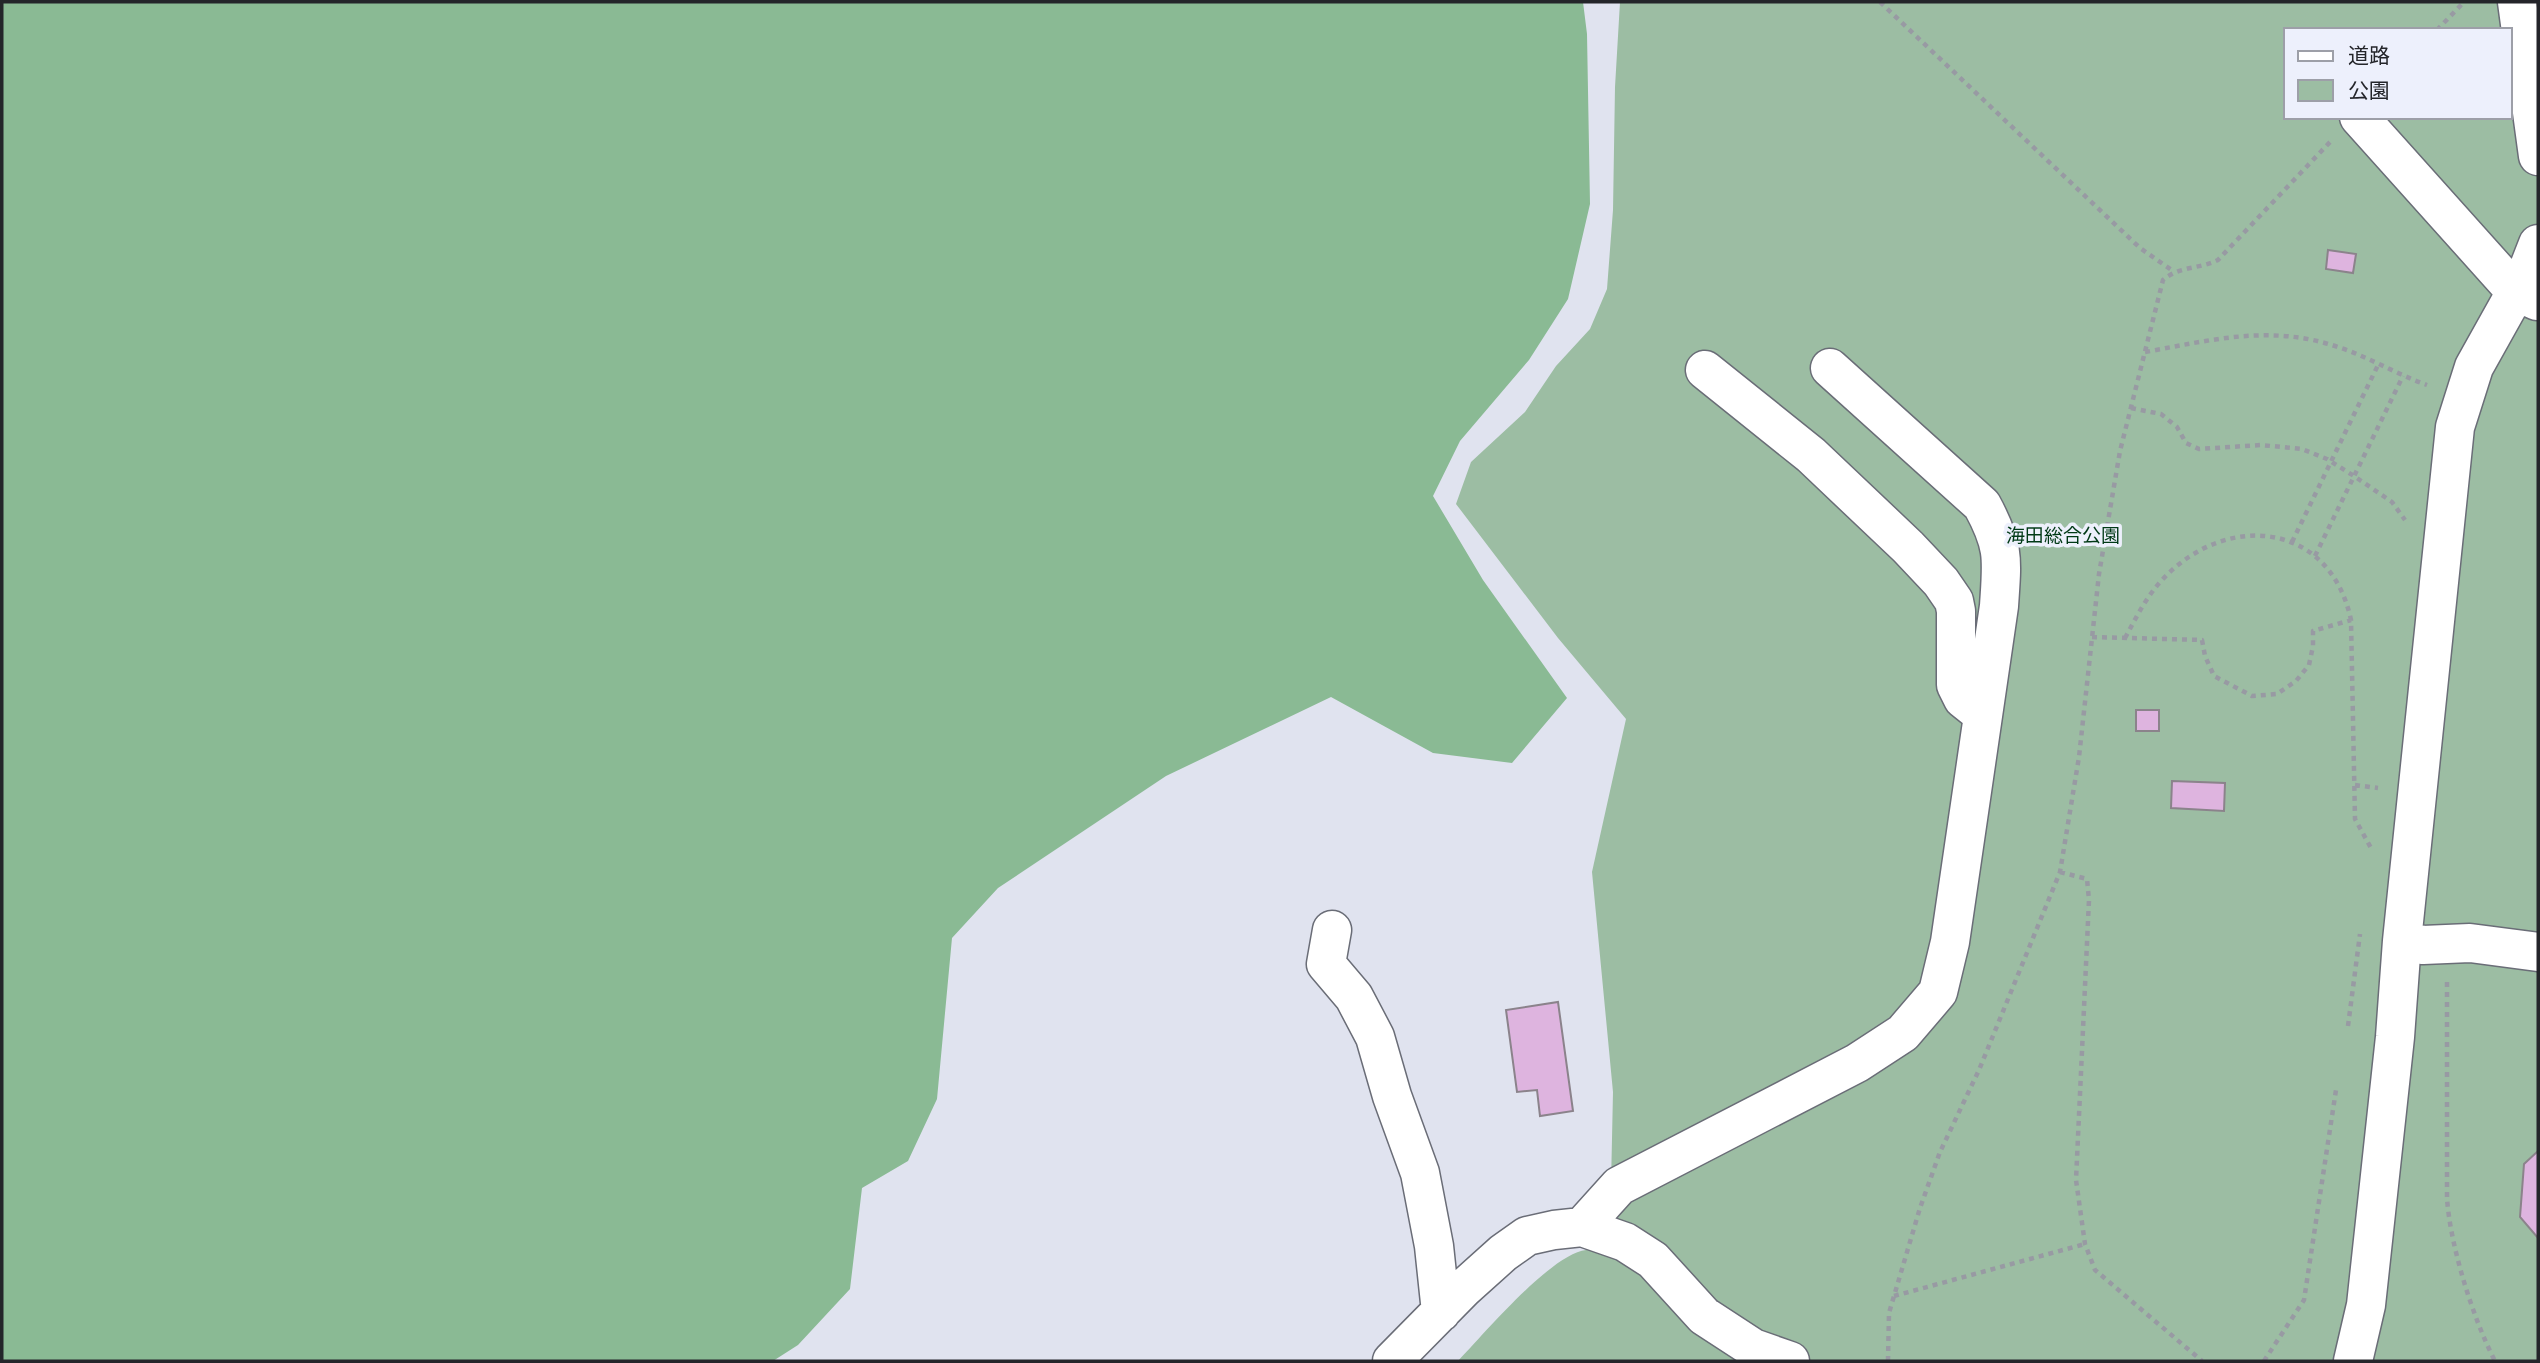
<svg xmlns="http://www.w3.org/2000/svg" width="2540" height="1363" viewBox="0 0 2540 1363" font-family="Manrope,'Noto Sans JP',sans-serif">
<style>
.green{fill:#9cbda3;fill-rule:evenodd}
.forest{fill:#8aba94}
.building{fill:#deb4df;stroke:#8b838b;stroke-width:2}
.lines{fill:none;stroke-linecap:round;stroke-linejoin:round}
.minor-casing{stroke:#6a6d77;stroke-width:41}
.path{stroke:#989aa3;stroke-width:4.5;stroke-dasharray:5 5;stroke-linecap:butt}
.minor{stroke:#fff;stroke-width:38}
.labels{text-anchor:middle;dominant-baseline:central;stroke-width:7;stroke-linejoin:round;paint-order:stroke}
.park-label{font-size:19px;fill:#003916;stroke:#edf0fc}
</style>
<rect width="100%" height="100%" fill="#e0e3ef"/>
<path class="green" d="M1620 2H2538V1361H1458C1483 1335 1551 1254 1586 1250 1591 1250 1597 1251 1602 1251L1611 1185 1613 1092 1592 872 1626 719 1558 638 1456 504 1471 462 1525 412 1556 366 1590 329 1607 289 1613 210 1615 87ZM2286 30H2510V117H2286Z"/>
<path class="forest" d="M2 2H1583L1587 34 1590 204 1568 299 1529 360 1460 441 1433 496 1483 580 1567 698 1512 763 1433 753 1331 697 1166 776 998 888 952 938 937 1099 908 1161 862 1188 850 1289 798 1345 773 1361H2Z"/>
<path class="building" d="M2328 250 2356 254 2353 273 2326 269Z
M2136 710H2159V731H2136Z
M2172 781 2225 783 2224 811 2171 808Z
M1558 1002 1573 1111 1540 1116 1537 1090 1517 1092 1506 1010Z
M2538 1151V1238L2520 1217 2524 1164Z"/>
<g class="lines">
<defs>
<path id="minor" d="M2517 2 2538 156
M2359 117 2515 291 2537 301
M1705 370 1811 455 1908 547 1941 582 1954 601 1956 611V685L1963 699 1983 715
M1332 930 1326 964 1354 997 1375 1037 1392 1096 1420 1173 1434 1246 1441 1312
M2402 941 2423 945 2470 943 2538 952
M1582 1227 1619 1186 1857 1063 1903 1033 1938 992 1950 942 1999 606C2002 560 2005 547 1982 505L1830 368
M1392 1361 1463 1289 1503 1253 1527 1236 1554 1230 1582 1227 1625 1242 1653 1260 1704 1316 1753 1348 1790 1361
M2353 1361 2366 1305 2395 1037 2402 941 2455 427 2474 367 2527 272 2538 244"/>
</defs>
<use href="#minor" class="minor-casing"/>
<path class="path" d="M1880 2 2140 248 2173 271
M2437 30 2464 2
M2145 352C2212 340 2271 324 2338 347 2369 357 2396 374 2427 385
M2131 408 2161 414 2177 427 2186 443 2199 449 2261 445 2302 449 2327 459 2354 476 2392 502 2405 520
M2292 542 2379 363
M2315 556 2403 376
M2092 637 2202 640 2205 656 2214 676 2252 696 2277 694 2296 681 2309 665 2313 646V631L2351 620
M2125 638C2136 618 2146 597 2162 580 2226 511 2330 521 2351 620L2355 819 2371 848
M2355 785 2378 788
M2060 872 2087 879 2089 900 2076 1180 2085 1244 2095 1270 2202 1361
M2447 982V1198C2450 1245 2473 1319 2495 1361
M2348 1026 2360 934
M1894 1296 2085 1244
M1888 1361 1889 1313 1920 1208 1940 1152 1979 1070 2060 872 2079 757 2099 574 2120 451 2163 280C2179 266 2200 269 2218 260L2331 141
M2264 1361 2304 1300 2336 1090"/>
<use href="#minor" class="minor"/>
</g>
<g class="labels">
<g class="park-label">
<text x="2063" y="535">海田総合公園</text>
</g>
</g>
<rect width="2540" height="1363" fill="none" stroke="#24252a" stroke-width="7"/>
<rect x="2284" y="28" width="228" height="91" fill="#edf0fc" stroke="#9d9fa8" stroke-width="2"/>
<rect x="2298" y="51" width="35" height="10" fill="#ffffff" stroke="#9d9fa8" stroke-width="2"/>
<text x="2348" y="63" font-size="21" fill="#24252a">道路</text>
<rect x="2298" y="80" width="35" height="21" fill="#9cbda3" stroke="#9d9fa8" stroke-width="2"/>
<text x="2348" y="98" font-size="21" fill="#24252a">公園</text>
</svg>
